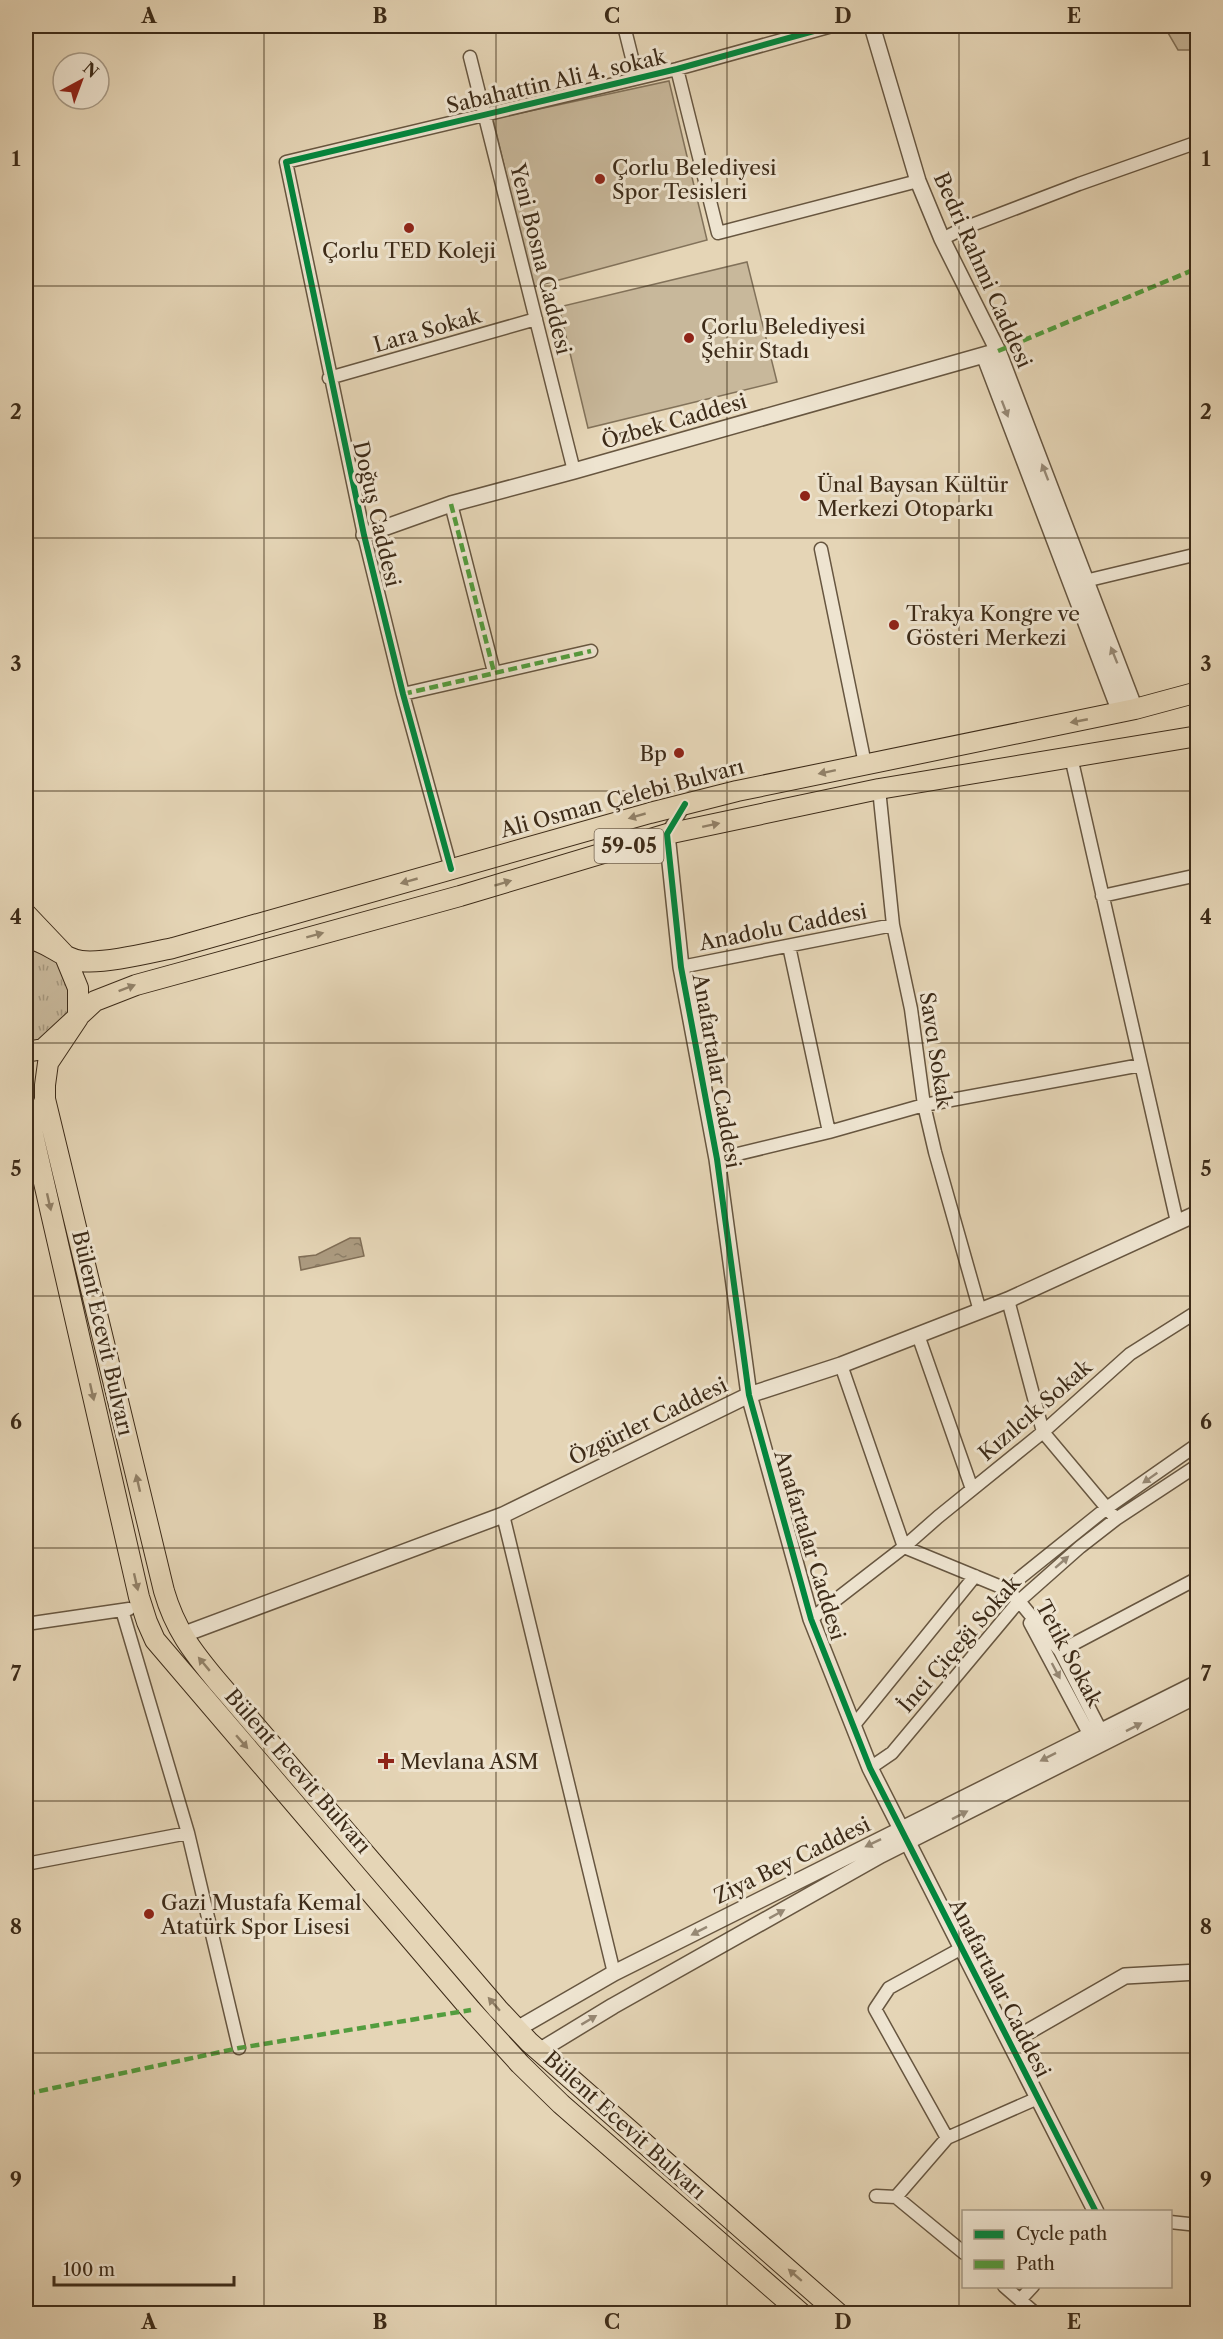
<svg xmlns="http://www.w3.org/2000/svg" width="1223" height="2339" viewBox="0 0 1223 2339" font-family="'Libre Caslon Text',serif">
<style>
.grass{fill:url(#grass-tufts);stroke:#82725a;stroke-width:1.5}
.pitch{fill:#c8b89b;stroke:#82725a;stroke-width:1.5}
.water{fill:url(#water-ripples);stroke:#806e56;stroke-width:1.5}
.lines{fill:none;stroke-linecap:round;stroke-linejoin:round}
.minor-casing{stroke:#675640;stroke-width:15}
.tertiary-casing{stroke:#675640;stroke-width:18}
.primary-casing{stroke:#3d2b18;stroke-width:22}
.minor{stroke:#eee4d0;stroke-width:12}
.tertiary{stroke:#eee4d0;stroke-width:15}
.primary{stroke:#e5d5b6;stroke-width:20}
.quiet{stroke:#539d3e;stroke-width:4.5;stroke-dasharray:9 4.5;stroke-linecap:butt}
.cycleway-casing{stroke:#eee4d0;stroke-width:10}
.cycleway{stroke:#00873e;stroke-width:6}
.oneway{fill:#968874}
.oneway2{fill:#918067}
.grid{fill:none;stroke:#3d2b18;stroke-width:1.5;stroke-opacity:0.55}
.poi-dot{fill:#8f2418;stroke:#eee4d0;stroke-width:2}
.labels{text-anchor:middle;dominant-baseline:central;stroke-width:6;stroke-linejoin:round;paint-order:stroke}
.shield{fill:#eee4d0;stroke:#72624f;stroke-width:1.5}
.shield-label{font-size:20px;font-weight:bold;fill:#3d2b18}
.street-label{font-size:21px;fill:#3d2b18;stroke:#eee4d0}
.poi-label{font-size:21px;fill:#3d2b18;stroke:#eee4d0;text-anchor:start}
.neatline{fill:none;stroke:#3d2b18;stroke-width:2}
.grid-label{font-size:20px;text-anchor:middle;font-weight:bold;fill:#3d2b18}
</style>
<defs>
<pattern id="grass-tufts" width="24" height="20" patternUnits="userSpaceOnUse" patternTransform="scale(1.5)"><rect width="24" height="20" fill="#c8b89b"/><path d="M3 7l-1-3M5 7V3M7 7l1-3M15 17l-1-3M17 17v-4M19 17l1-3" fill="none" stroke="#a4967d"/></pattern>
<pattern id="water-ripples" width="26" height="14" patternUnits="userSpaceOnUse" patternTransform="scale(1.5)"><rect width="26" height="14" fill="#ac9b80"/><path d="M2 4q2-2 4 0t4 0M15 11q2-2 4 0t4 0" fill="none" stroke="#8d7f68"/></pattern>
</defs>
<rect width="100%" height="100%" fill="#e5d5b6"/>
<filter id="stains"><feTurbulence type="fractalNoise" baseFrequency=".00333" numOctaves="4"/><feColorMatrix values="0 0 0 0 .2 0 0 0 0 .09 0 0 0 0 .02 0 0 0 .5 -.17"/></filter>
<radialGradient id="worn" r=".72"><stop offset=".6" stop-color="#630" stop-opacity="0"/><stop offset="1" stop-color="#630" stop-opacity=".3"/></radialGradient>
<path class="grass" d="M1164 26H1197V50H1178Z
M26 946 54 957 70 982 69 1011 53 1035 26 1045Z"/>
<path class="pitch" d="M669 81 707 240 533 287 493 119Z
M747 262 777 382 588 428 559 307Z"/>
<path class="water" d="M350 1238H360L364 1256 301 1270 299 1257 316 1255Z"/>
<g class="lines">
<defs>
<path id="minor" d="M624 26 637 78
M470 57 574 471
M677 69 718 233 918 181
M942 239 964 228 1079 184 1198 142
M329 378 536 319
M451 504 494 672
M821 549 865 764
M1085 581 1198 554
M403 694 591 651
M1071 757 1177 1222
M879 789 893 925 911 1009 924 1105 935 1152 980 1311
M667 834 685 804
M451 869 403 694 364 535 286 162 677 69 832 26
M1102 896 1198 875
M789 946 829 1132
M681 967 893 925
M717 1159 829 1132 924 1105 1141 1065
M1196 1213 1198 1239
M1008 1300 1043 1432 1116 1519
M918 1335 972 1489
M841 1365 904 1547
M503 1515 614 1973
M904 1547 1006 1589 1019 1601 1060 1651 1103 1735
M1006 1589 1108 1507 1198 1444
M122 1610 188 1833
M811 1619 904 1547 938 1517 1043 1432 1130 1354 1198 1311
M1030 1623 1094 1743
M26 1624 129 1609
M1060 1651 1198 1578
M854 1725 975 1576
M1100 1730 1198 1681
M870 1768 892 1753 1019 1601 1080 1547 1116 1519 1198 1465
M26 1864 188 1833 239 2048
M947 2138 875 2009 889 1988 962 1948
M876 2196 896 2197 964 2253
M896 2197 947 2138 1038 2098
M1170 2222 1198 2225
M1004 2286 1036 2314
M1020 2300 1033 2286"/>
<path id="tertiary" d="M872 26 918 181 942 239 998 351 1135 709
M984 355 1120 712
M364 535 451 504 574 471 998 351
M667 834 681 967 717 1159 749 1395 811 1619 870 1768 1096 2212
M182 1635 503 1515 749 1395 841 1365 1008 1300 1198 1213
M517 2029 614 1973 1100 1730
M1010 2042 1125 1976 1198 1972
M539 2051 613 2006 881 1855 1198 1695"/>
<path id="primary" d="M26 914 64 954 78 988V1018L48 1063 45 1085V1099L164 1591C175 1629 192 1651 217 1681L498 2009 529 2042 839 2314
M26 938C46 940 61 958 81 961 104 964 149 953 173 948L650 813 737 791 1135 709 1198 692
M26 1052 43 1049 95 1001 136 985 460 896 667 834 879 789 1198 736
M26 1104 139 1597 147 1622 155 1640 471 2010 520 2064 561 2104 802 2314"/>
</defs>
<use href="#minor" class="minor-casing"/>
<use href="#tertiary" class="tertiary-casing"/>
<use href="#primary" class="primary-casing"/>
<use href="#minor" class="minor"/>
<use href="#tertiary" class="tertiary"/>
<use href="#primary" class="primary"/>
<path class="quiet" d="M998 351 1198 268
M451 504 494 672
M403 694 591 651
M26 2094 239 2048 471 2010"/>
<defs>
<path id="cycleway" d="M685 804 667 834 681 967 717 1159 749 1395 811 1619 870 1768 1096 2212
M451 869 403 694 364 535 286 162 677 69 832 26"/>
</defs>
<use href="#cycleway" class="cycleway-casing"/>
<use href="#cycleway" class="cycleway"/>
</g>
<defs><path id="oneway-solid" d="M-6-.8H1V-3.2L6.5 0L1 3.2V.8H-6Z" transform="scale(1.5)"/></defs>
<g class="oneway">
<use href="#oneway-solid" transform="translate(1005 409) rotate(69)"/>
<use href="#oneway-solid" transform="translate(1045 472) rotate(-111)"/>
<use href="#oneway-solid" transform="translate(1114 655) rotate(-112)"/>
<use href="#oneway-solid" transform="translate(1150 1478) rotate(145)"/>
<use href="#oneway-solid" transform="translate(1062 1562) rotate(-41)"/>
<use href="#oneway-solid" transform="translate(1056 1671) rotate(62)"/>
<use href="#oneway-solid" transform="translate(1134 1727) rotate(-27)"/>
<use href="#oneway-solid" transform="translate(1048 1757) rotate(153)"/>
<use href="#oneway-solid" transform="translate(960 1815) rotate(-27)"/>
<use href="#oneway-solid" transform="translate(873 1843) rotate(154)"/>
<use href="#oneway-solid" transform="translate(777 1914) rotate(-29)"/>
<use href="#oneway-solid" transform="translate(699 1931) rotate(153)"/>
<use href="#oneway-solid" transform="translate(589 2020) rotate(-31)"/>
</g>
<g class="oneway2">
<use href="#oneway-solid" transform="translate(1079 721) rotate(169)"/>
<use href="#oneway-solid" transform="translate(827 772) rotate(168)"/>
<use href="#oneway-solid" transform="translate(637 816) rotate(164)"/>
<use href="#oneway-solid" transform="translate(711 825) rotate(-12)"/>
<use href="#oneway-solid" transform="translate(409 881) rotate(164)"/>
<use href="#oneway-solid" transform="translate(503 883) rotate(-17)"/>
<use href="#oneway-solid" transform="translate(315 935) rotate(-15)"/>
<use href="#oneway-solid" transform="translate(127 988) rotate(-21)"/>
<use href="#oneway-solid" transform="translate(49 1202) rotate(77)"/>
<use href="#oneway-solid" transform="translate(92 1392) rotate(77)"/>
<use href="#oneway-solid" transform="translate(138 1483) rotate(-103)"/>
<use href="#oneway-solid" transform="translate(136 1582) rotate(77)"/>
<use href="#oneway-solid" transform="translate(204 1664) rotate(-130)"/>
<use href="#oneway-solid" transform="translate(242 1742) rotate(49)"/>
<use href="#oneway-solid" transform="translate(494 2004) rotate(-131)"/>
<use href="#oneway-solid" transform="translate(795 2275) rotate(-139)"/>
</g>
<path class="grid" d="M264 26V2314M496 26V2314M727 26V2314M959 26V2314M26 286H1198M26 538H1198M26 791H1198M26 1043H1198M26 1296H1198M26 1548H1198M26 1801H1198M26 2053H1198"/>
<g class="poi-dot">
<circle cx="600" cy="179" r="6"/>
<circle cx="409" cy="228" r="6"/>
<circle cx="689" cy="338" r="6"/>
<circle cx="805" cy="496" r="6"/>
<circle cx="894" cy="625" r="6"/>
<circle cx="679" cy="753" r="6"/>
<path d="M383 1752h6v6h6v6h-6v6h-6v-6h-6v-6h6z"/>
<circle cx="149" cy="1914" r="6"/>
</g>
<g class="labels">
<rect class="shield" x="594.5" y="829" width="69" height="34" rx="4.5"/>
<g class="shield-label">
<text x="629" y="846">59-05</text>
</g>
<g class="street-label">
<text transform="translate(556 81) rotate(-13)">Sabahattin Ali 4. sokak</text>
<text transform="translate(541 259) rotate(76)">Yeni Bosna Caddesi</text>
<text transform="translate(983 270) rotate(66)">Bedri Rahmi Caddesi</text>
<text transform="translate(427 330) rotate(-16)">Lara Sokak</text>
<text transform="translate(674 421) rotate(-16)">Özbek Caddesi</text>
<text transform="translate(377 514) rotate(77)">Doğuş Caddesi</text>
<text transform="translate(622 798) rotate(-15)">Ali Osman Çelebi Bulvarı</text>
<text transform="translate(783 927) rotate(-11)">Anadolu Caddesi</text>
<text transform="translate(936 1050) rotate(81)">Savcı Sokak</text>
<text transform="translate(717 1071) rotate(80)">Anafartalar Caddesi</text>
<text transform="translate(103 1333) rotate(77)">Bülent Ecevit Bulvarı</text>
<text transform="translate(1035 1410) rotate(-41)">Kızılcık Sokak</text>
<text transform="translate(648 1421) rotate(-26)">Özgürler Caddesi</text>
<text transform="translate(810 1545) rotate(73)">Anafartalar Caddesi</text>
<text transform="translate(959 1644) rotate(-49)">İnci Çiçeği Sokak</text>
<text transform="translate(1069 1653) rotate(62)">Tetik Sokak</text>
<text transform="translate(298 1771) rotate(49)">Bülent Ecevit Bulvarı</text>
<text transform="translate(792 1860) rotate(-26)">Ziya Bey Caddesi</text>
<text transform="translate(1000 1988) rotate(63)">Anafartalar Caddesi</text>
<text transform="translate(625 2125) rotate(42)">Bülent Ecevit Bulvarı</text>
</g>
<g class="poi-label">
<text x="612" y="167">Çorlu Belediyesi<tspan x="612" dy="24">Spor Tesisleri</tspan></text>
<text x="409" y="250" text-anchor="middle">Çorlu TED Koleji</text>
<text x="701" y="326">Çorlu Belediyesi<tspan x="701" dy="24">Şehir Stadı</tspan></text>
<text x="817" y="484">Ünal Baysan Kültür<tspan x="817" dy="24">Merkezi Otoparkı</tspan></text>
<text x="906" y="613">Trakya Kongre ve<tspan x="906" dy="24">Gösteri Merkezi</tspan></text>
<text x="667" y="753" text-anchor="end">Bp</text>
<text x="400" y="1761">Mevlana ASM</text>
<text x="161" y="1902">Gazi Mustafa Kemal<tspan x="161" dy="24">Atatürk Spor Lisesi</tspan></text>
</g>
</g>
<rect width="1223" height="2339" fill="none" stroke="#e5d5b6" stroke-width="66"/>
<rect x="962" y="2210" width="210" height="78" fill="#eee4d0" stroke="#a79a86" stroke-width="1.5"/>
<rect x="974" y="2230" width="30" height="9" fill="#00873e" stroke="#a79a86" stroke-width="1.5"/>
<text x="1016" y="2240" font-size="18" fill="#3d2b18">Cycle path</text>
<rect x="974" y="2260" width="30" height="9" fill="#539d3e" stroke="#a79a86" stroke-width="1.5"/>
<text x="1016" y="2270" font-size="18" fill="#3d2b18">Path</text>
<g transform="translate(81 81) rotate(41)"><circle r="28" fill="#eee4d0" stroke="#a79a86" stroke-width="1.5"/>
<path d="M0-4.5L10 22L0 15L-10 22Z" fill="#8f2418"/>
<text y="-9" font-size="16" font-weight="bold" text-anchor="middle" fill="#3d2b18">N</text>
</g>
<path d="M54 2276v9h180v-9" fill="none" stroke="#3d2b18" stroke-width="3"/>
<text x="63" y="2276" font-size="18" fill="#3d2b18" stroke="#eee4d0" stroke-width="4.5" paint-order="stroke">100 m</text>
<rect x="33" y="33" width="1157" height="2273" class="neatline"/>
<g class="grid-label">
<text x="149" y="23">A</text>
<text x="380" y="23">B</text>
<text x="612" y="23">C</text>
<text x="843" y="23">D</text>
<text x="1074" y="23">E</text>
<text x="16" y="166">1</text>
<text x="1206" y="166">1</text>
<text x="16" y="419">2</text>
<text x="1206" y="419">2</text>
<text x="16" y="671">3</text>
<text x="1206" y="671">3</text>
<text x="16" y="924">4</text>
<text x="1206" y="924">4</text>
<text x="16" y="1176">5</text>
<text x="1206" y="1176">5</text>
<text x="16" y="1429">6</text>
<text x="1206" y="1429">6</text>
<text x="16" y="1681">7</text>
<text x="1206" y="1681">7</text>
<text x="16" y="1934">8</text>
<text x="1206" y="1934">8</text>
<text x="16" y="2187">9</text>
<text x="1206" y="2187">9</text>
<text x="149" y="2329">A</text>
<text x="380" y="2329">B</text>
<text x="612" y="2329">C</text>
<text x="843" y="2329">D</text>
<text x="1074" y="2329">E</text>
</g>
<rect width="100%" height="100%" filter="url(#stains)"/>
<rect width="100%" height="100%" fill="url(#worn)"/>
</svg>
